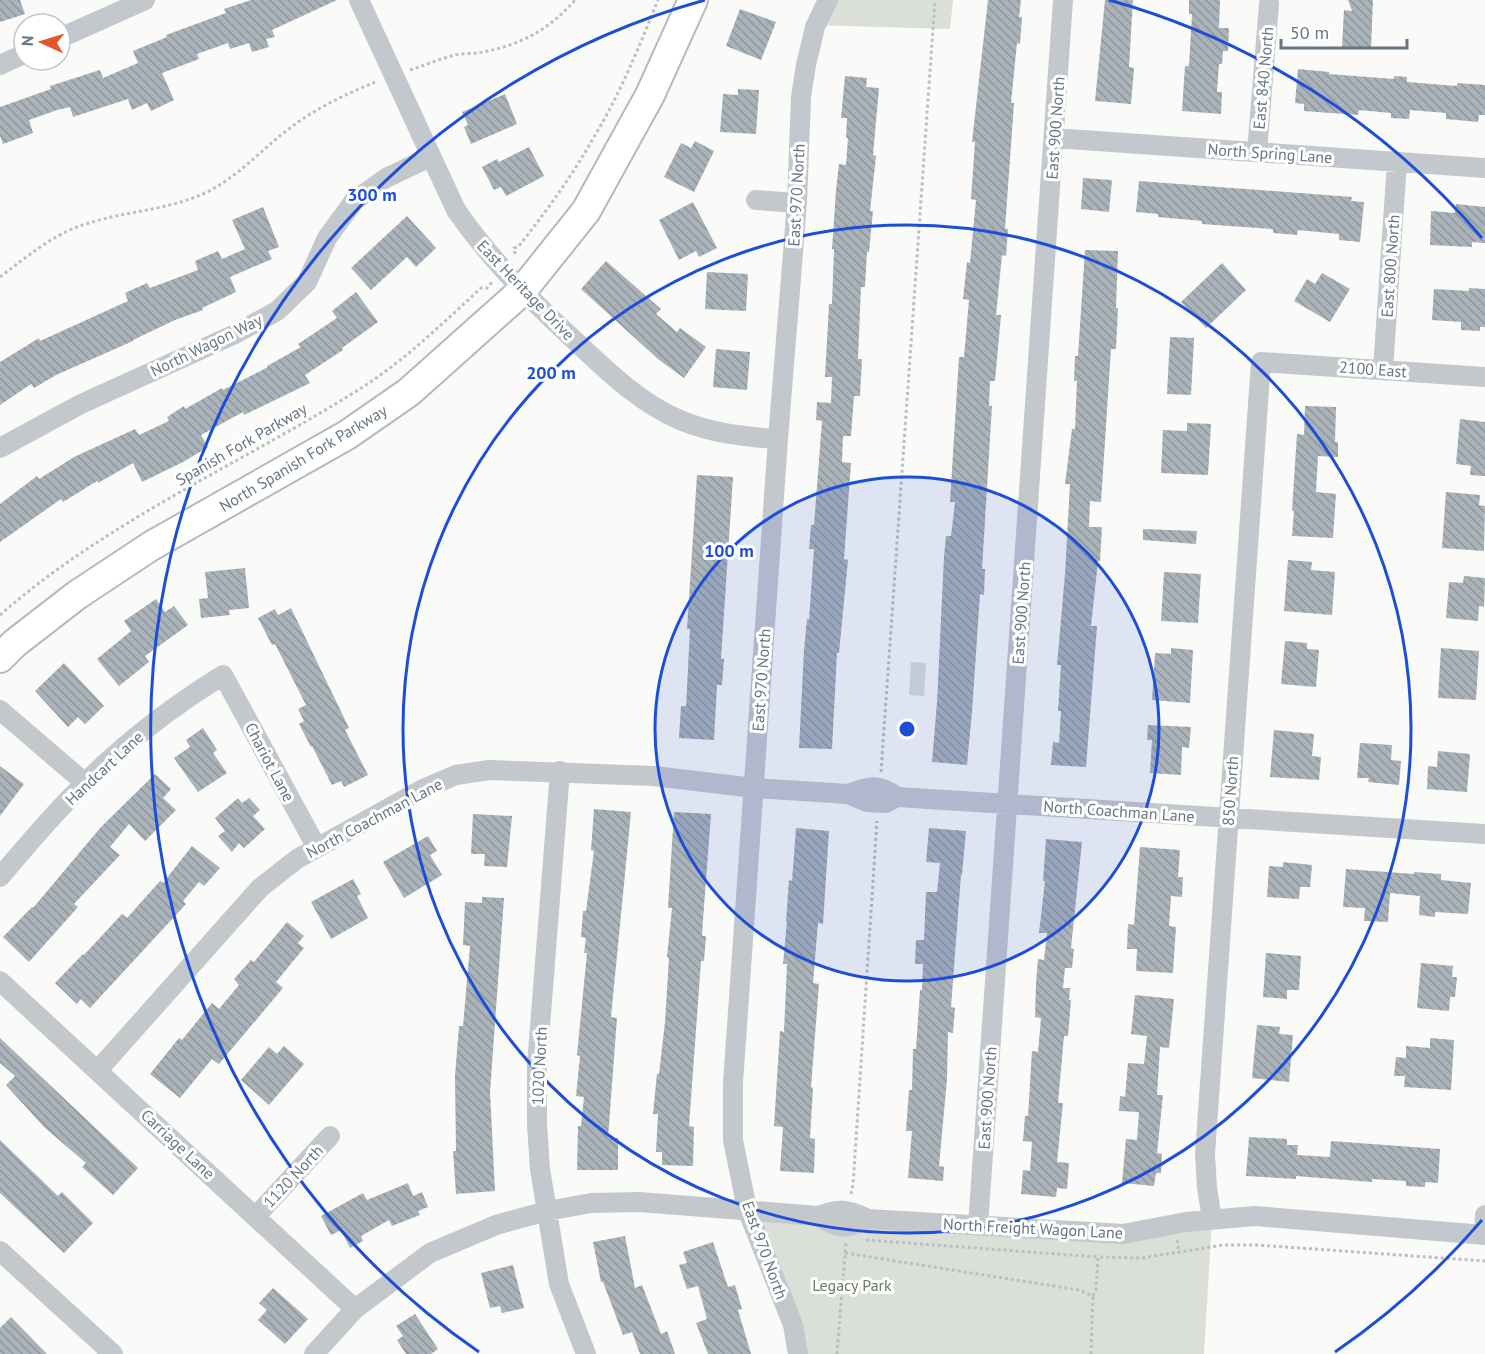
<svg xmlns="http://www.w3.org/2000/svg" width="1485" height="1354" viewBox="0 0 1485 1354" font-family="'PT Sans',sans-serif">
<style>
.green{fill:#dadfd7}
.building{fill:url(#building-back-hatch)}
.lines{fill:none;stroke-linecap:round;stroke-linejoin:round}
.secondary-casing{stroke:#b3babf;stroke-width:32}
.path{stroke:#bbbfc2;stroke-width:3;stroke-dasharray:3 3;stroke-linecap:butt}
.street{stroke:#c3c8cc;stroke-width:20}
.secondary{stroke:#fff;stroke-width:28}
.ring{fill:none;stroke:#1d4ed8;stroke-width:3}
.labels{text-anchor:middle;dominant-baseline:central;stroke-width:6;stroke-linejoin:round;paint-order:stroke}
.street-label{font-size:16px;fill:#657683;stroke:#fff}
.park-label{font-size:16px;fill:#687a64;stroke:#fff}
.centre{fill:#1d4ed8;stroke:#fff;stroke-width:3}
.ring-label{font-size:18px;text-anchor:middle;font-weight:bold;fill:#1d4ed8;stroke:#fff;stroke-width:6;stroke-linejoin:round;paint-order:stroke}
</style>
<defs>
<pattern id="building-back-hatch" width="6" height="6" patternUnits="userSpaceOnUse" patternTransform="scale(1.5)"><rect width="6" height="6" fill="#aab3b9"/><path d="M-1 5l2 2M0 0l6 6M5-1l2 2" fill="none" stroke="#8e969c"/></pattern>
</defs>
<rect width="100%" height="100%" fill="#fafaf8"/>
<path class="green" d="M829 0H953L950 29 813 25Z
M911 662 926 663 924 696 909 695Z
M747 1209 1123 1234 1212 1219 1204 1354H798Z"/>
<path class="building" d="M0 0H20L25 14 0 22Z
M251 0H337L272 30 275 37 266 39 269 47 252 52 249 43 230 49 228 43 197 54 199 59 162 73 174 100 151 111 147 103 132 110 128 99 73 117 70 107 57 110 29 120 33 133 3 144 0 136V107L51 89 50 86 100 70 103 78 138 63 133 51 167 37 166 35 226 13 224 9Z
M988 0H1021L1019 17H1022L1020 44 1017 43 1011 103H1014L1005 229H1008L1006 256 1002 255 996 315H1001L995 381H990L989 406H992L982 569H985L984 595 980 594 972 712 967 765 932 762 937 702 944 557 946 536H951L955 502H950L959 357H964L969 300 963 299 967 262 970 263 976 200 971 199 975 142H972Z
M1105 0H1133L1129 67 1134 68 1131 104 1095 101Z
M1189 0H1220L1219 28H1229L1228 51H1223L1222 64H1219L1217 92H1222L1221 114 1182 111 1185 66H1189L1192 14H1189Z
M1348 0H1373L1371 48 1342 47 1344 10 1352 11Z
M740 9 776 22 761 60 726 46Z
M1298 69 1329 72V74L1394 79V76L1407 77V82L1457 86V83L1485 85V115H1479L1478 122 1446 119V113L1410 110 1409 119 1391 118V113L1359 110 1358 115 1304 111V104L1295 103Z
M845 76 867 78 866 87 879 88 873 155 876 156 870 211H873L869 252H867L865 287H861L858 359H862L860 396H854L851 436H843L842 462 851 463 844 559 848 560 839 653H837L832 749 799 748 804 650 807 619 809 620 814 549H809L811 525H814L822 421 816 420 817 402 831 403 832 377H825L829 304H832L834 249H832L836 190 839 164 846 165 848 138H846L847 118H841Z
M738 89 759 90 756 134 720 132 723 94 738 95Z
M505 94 517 124 471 144 464 127 468 125 462 112Z
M695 141 714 151 694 192 664 177 681 143 691 148Z
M529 147 544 176 506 196 501 187 494 190 482 167 497 159 499 162Z
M1083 178 1112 180 1109 212 1081 209Z
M1139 181 1352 197 1351 201 1364 202 1360 242 1339 240V234L1298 230 1297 235 1273 233V229L1202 224V221L1158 217V214L1136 212Z
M693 202 717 248 699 257 696 251 679 260 659 220Z
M1456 204 1485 207V243L1472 242V247L1430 245 1431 211 1455 213Z
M263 207 279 247 268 251 272 259 230 277 236 292 202 308 203 310 175 320 133 340V341L56 375 34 388 31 384 0 405V362L39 338 40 341 128 301 125 293 147 283 150 288 198 270 195 261 218 251 222 259 245 249 232 220Z
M407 216 436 248 416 267 407 257 371 290 351 268Z
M1085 250 1118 251 1116 308H1118L1116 349H1111L1101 502 1090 501 1089 527H1102L1100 561H1098L1091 626H1097L1086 767 1051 765 1053 742 1059 743 1061 711H1058L1061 665H1057L1065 574 1070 484H1065L1072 429H1075L1077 381H1074L1075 356H1078Z
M606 261 661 309 656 314 677 332 680 328 706 347 684 378 658 359 581 289Z
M1222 263 1246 290 1206 328 1181 302Z
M707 272 748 274 746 311 705 309Z
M1322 273 1350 289 1330 322 1294 301 1307 279 1315 284Z
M1469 288 1485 289V327H1480V331L1461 330V322L1432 320 1434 289 1469 291Z
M356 292 378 322 342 348 343 350 305 375 310 383 244 415 243 412 201 435 208 447 183 462 142 482 133 463 98 483 97 481 63 502 61 499 0 542V504L37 476 39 479 74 457 135 429 139 435 169 421 167 417 184 406 185 409 222 388 223 390 268 367 267 366 301 347 298 344 337 318 332 311Z
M1170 337 1194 338 1191 395 1167 394Z
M716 349 750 352 747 390 713 387Z
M1305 406 1336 407 1335 442H1338V457L1318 456 1316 492 1336 494 1333 538 1292 536 1294 511 1292 510 1297 434 1304 435Z
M1460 419 1485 422V476L1470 475 1471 466 1456 464Z
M1187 423 1211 424 1208 475 1161 473 1163 430 1187 431Z
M697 475 733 477 721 659H724L722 685H717L714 740 679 738 681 706H686L690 629H687Z
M1446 492 1480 495 1479 505 1485 506 1484 551 1442 548Z
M1143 529 1197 531 1196 544 1143 540Z
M1288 560 1312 562 1311 570 1335 572 1332 615 1284 611Z
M245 568 249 608 229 610 230 615 201 618 199 599 208 598 205 572Z
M1164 572 1201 574 1198 623 1161 621Z
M1464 576 1485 578 1484 607 1479 606 1478 621 1446 618 1449 582 1463 583Z
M156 599 165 612 174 606 188 625 145 656 149 662 119 686 97 659 131 631 124 621Z
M291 608 349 728 345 730 368 775 344 787 341 781 332 785 312 746 311 747 299 724 304 721 298 709 306 705 275 644 272 645 258 618 275 609 278 615Z
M1285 641 1307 643V649L1319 650 1316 687 1281 684Z
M1171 648 1193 650 1190 703 1152 700 1155 653 1171 654Z
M1441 648 1479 651 1476 700 1438 698Z
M64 663 104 706 85 724 78 717 68 727 35 691Z
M1148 725 1191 727 1189 748 1182 747 1181 775 1150 773 1152 740H1147Z
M203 728 217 750 213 753 227 773 198 792 174 758 190 747 186 740Z
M1274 730 1314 734 1312 756 1321 757 1319 780 1270 777Z
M1360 743 1392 745 1391 760 1401 761 1399 785 1368 782 1369 778H1357Z
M1438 751 1470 754 1467 792 1427 789 1428 766 1437 767Z
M0 766 24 784 0 816Z
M155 774 171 789 163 798 176 810 145 841 129 824 110 847 120 855 74 904 78 907 29 962 3 937 32 907 33 908 101 827Z
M238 798 242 803 249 798 260 810 253 816 265 829 244 848 239 843 232 852 218 836 225 831 215 818Z
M594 809 631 812 611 1017 617 1018 608 1138H618V1170H577L578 1126H581L584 1097 576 1096 580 1056 577 1055 587 953H584L586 938 581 937 583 911H586L594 851 591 850Z
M674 812 711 814 703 920 702 936H706L704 961H701L689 1126 694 1127 693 1166 662 1165V1152H656L658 1114H653L657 1074H659L665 1022 669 958 667 957 672 908H668Z
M473 814 512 816 507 867 484 866 485 854H471Z
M796 828 829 831 823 924 818 923 813 983 819 984 811 1087 813 1088 810 1138 815 1139 814 1173 780 1171 783 1127 774 1126 780 1031 784 1032 787 964H783L787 921H786L789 880 792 881Z
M929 828 966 831 962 875H961L951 1007 955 1008 953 1033 948 1032 947 1079 939 1166 944 1167 943 1181 908 1178 912 1131H906L909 1090H912L913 1049H916L920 990H922L923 964H915L916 940H924L926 892H937L940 863 926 862Z
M428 836 437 851 430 855 442 875 404 898 383 862Z
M1046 839 1082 842 1071 948 1074 949 1072 968H1065L1063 988H1070L1069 1000H1071L1068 1036H1064L1058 1103H1063L1057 1162 1069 1163 1067 1189 1057 1188 1056 1197 1021 1194 1023 1170 1030 1171 1032 1142 1023 1141 1025 1116H1028L1032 1051 1038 1052 1041 1018 1035 1017 1036 983 1038 959 1044 960 1047 933H1039L1045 881H1043Z
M192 846 220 868 204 886 199 882 183 901 186 904 90 1008 81 999 77 1004 55 983 83 954 84 955 122 914 127 918 160 881 163 883Z
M1140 847 1180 850 1178 877H1183L1182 897 1171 896 1169 926 1176 927 1173 973 1136 971 1137 949H1127L1128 924 1134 925Z
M1283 862 1312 865 1310 887H1300L1299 899 1267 897 1269 866 1283 867Z
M1346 869 1414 874V872L1441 874V880L1471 883 1468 914 1435 912V917L1419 915 1420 896 1390 893 1388 922 1364 921 1365 908 1343 907Z
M353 879 361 894 357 896 368 918 331 939 311 902Z
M482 897 504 898 490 1092 495 1191 456 1194 453 1151H456L455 1076 459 1026H463L470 946 463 945 465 902 482 903Z
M287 922 304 936 298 943 304 948 276 982 283 988 219 1064 212 1059 180 1098 150 1074 179 1038 182 1040 212 1003 219 1009 239 985 234 979 251 960 254 962Z
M1266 953 1301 956 1299 990H1287V999L1263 997Z
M1421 963 1453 966 1452 977H1457L1455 997H1450L1449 1011 1417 1008Z
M1135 995 1174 999 1169 1048 1160 1047 1157 1095H1163L1157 1153 1162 1154 1161 1173H1156L1154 1186 1122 1183 1126 1139 1137 1140 1139 1112 1119 1111 1120 1096 1125 1097 1128 1063 1144 1064 1147 1036 1131 1034Z
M1257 1025 1280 1027 1279 1034 1293 1035 1289 1082 1252 1078Z
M0 1038 138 1168 113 1195 82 1167 86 1163 44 1127 6 1085 15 1076 0 1063Z
M1430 1038 1454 1040 1451 1090 1404 1087 1405 1076H1394L1396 1057 1406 1058V1046L1430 1048Z
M284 1046 304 1064 269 1105 241 1080 269 1047 277 1054Z
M1249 1137 1287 1139V1145H1298L1297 1155 1330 1157 1331 1141 1440 1149 1438 1183 1425 1182V1187L1406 1186V1181L1372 1179V1182L1296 1176V1179L1246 1176Z
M0 1140 58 1196 62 1192 93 1223 64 1253 0 1193Z
M408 1183 413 1196 422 1192 428 1207 418 1211 420 1215 392 1226 389 1220 361 1236 363 1241 350 1248 341 1230 331 1235 321 1216 363 1193 367 1200Z
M625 1236 635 1288 642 1285 661 1334 667 1331 675 1354H640L632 1332 623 1335 603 1282H601L593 1242Z
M713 1242 728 1287 735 1285 742 1309 738 1310 751 1354H708L696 1323 707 1319 698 1286 687 1289 679 1265 687 1263 683 1252Z
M513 1265 524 1308 502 1313 500 1306 490 1308 481 1273Z
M273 1288 308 1319 285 1344 258 1320 267 1310 259 1303Z
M415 1314 438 1349 431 1354H406L397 1340 403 1336 396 1326Z
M11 1317 47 1354H0V1328Z"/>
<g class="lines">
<defs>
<path id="secondary" d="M0 658 15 643 77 595 151 546 347 435 409 392 522 291 586 211 650 95 693 0"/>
</defs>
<use href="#secondary" class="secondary-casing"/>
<path class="path" d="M410 70C425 65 440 59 455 55 464 53 474 54 483 52 521 45 550 29 575 0
M515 254 514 248 518 247C546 212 572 176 594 137 620 94 639 47 658 0
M0 277C28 256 54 233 89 223 130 210 173 210 211 190 242 173 263 148 290 128 316 108 348 93 378 81
M0 615C106 522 236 466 355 392 402 363 441 325 481 288H487L492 282
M881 772 935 0
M851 1194 853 1185 877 821
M866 1240 1098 1257
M1177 1240 1179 1253
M845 1253 1079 1290 1093 1296 1096 1289 1098 1257 1142 1258 1223 1245H1257L1485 1261
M837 1354 846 1242
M1091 1354 1093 1296"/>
<path class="street" d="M359 0 456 210C489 258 529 298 572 338 605 369 638 402 680 420 711 433 744 437 778 439
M60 38 145 0
M0 65 24 54
M1054 138 1485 168
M1257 152 1269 4
M756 200 797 203
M1383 370 1397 162
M0 448 81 404 233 335 277 311 307 282 327 238 354 201 386 178 430 157
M0 710 85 783
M560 771 537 1065V1124L540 1169 559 1284 586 1354
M848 794C869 786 879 783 897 797
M0 877C24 849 47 821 73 795 118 748 168 709 223 675L317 848
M0 981 355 1309
M98 1070 260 888 297 859 423 789 456 775 489 770 654 776 754 788 848 794 867 802 886 803 897 797 1485 834
M256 1216 330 1136
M818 1216C838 1208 848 1209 868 1219L1123 1234 1186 1222 1255 1216 1485 1235
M1212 1219 1207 1188 1205 1154 1261 362 1485 377
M978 1226 1063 0
M1484 1235 1485 1215
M0 1251 113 1354
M314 1354 355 1309 430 1253 496 1225 547 1211 591 1203 639 1202 818 1216C838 1229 847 1230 868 1219
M798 1354 793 1325 747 1209 733 1140V1083L778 439 797 203 801 97 806 65 815 27 828 0"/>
<use href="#secondary" class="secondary"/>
</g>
<circle cx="907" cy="729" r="252" fill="#1d4ed8" fill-opacity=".12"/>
<g class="ring">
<circle cx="907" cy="729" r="252"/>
<circle cx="907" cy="729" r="504"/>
<path d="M1482 1220A756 756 0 0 1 1335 1352M479 1352A756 756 0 0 1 705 0M1109 0A756 756 0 0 1 1482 238"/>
</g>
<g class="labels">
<g class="street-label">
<text transform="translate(1263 78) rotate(-85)">East 840 North</text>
<text transform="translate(1055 128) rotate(-86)">East 900 North</text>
<text transform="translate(1270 153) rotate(4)">North Spring Lane</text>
<text transform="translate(796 195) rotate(-87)">East 970 North</text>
<text transform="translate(1390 266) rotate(-86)">East 800 North</text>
<text transform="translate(526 290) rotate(46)">East Heritage Drive</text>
<text transform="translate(206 345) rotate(-26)">North Wagon Way</text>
<text transform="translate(1373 369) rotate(4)">2100 East</text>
<text transform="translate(241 444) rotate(-30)">Spanish Fork Parkway</text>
<text transform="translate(303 458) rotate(-31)">North Spanish Fork Parkway</text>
<text transform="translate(1021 613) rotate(-86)">East 900 North</text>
<text transform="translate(761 680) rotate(-86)">East 970 North</text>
<text transform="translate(270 762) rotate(62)">Chariot Lane</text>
<text transform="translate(104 768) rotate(-43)">Handcart Lane</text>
<text transform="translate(1230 791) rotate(-86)">850 North</text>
<text transform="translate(1119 811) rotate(4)">North Coachman Lane</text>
<text transform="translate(374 818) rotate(-28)">North Coachman Lane</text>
<text transform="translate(539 1066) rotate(-87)">1020 North</text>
<text transform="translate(987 1098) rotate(-86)">East 900 North</text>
<text transform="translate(178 1144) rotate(43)">Carriage Lane</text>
<text transform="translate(293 1176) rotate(-47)">1120 North</text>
<text transform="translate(1033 1228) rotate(3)">North Freight Wagon Lane</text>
<text transform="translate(765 1250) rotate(70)">East 970 North</text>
</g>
<g class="park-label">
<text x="852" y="1285">Legacy Park</text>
</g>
</g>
<circle cx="907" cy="729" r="9" class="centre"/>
<g class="ring-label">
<text x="372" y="201">300 m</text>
<text x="551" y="379">200 m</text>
<text x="729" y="557">100 m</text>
</g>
<g transform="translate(42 42) rotate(274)"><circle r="28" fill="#ffffff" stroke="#c1c8cd" stroke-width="1.5"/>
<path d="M0-4.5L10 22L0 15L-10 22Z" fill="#e4572e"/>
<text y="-9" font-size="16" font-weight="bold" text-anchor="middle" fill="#657683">N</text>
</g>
<path d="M1281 39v9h126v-9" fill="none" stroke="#657683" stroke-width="3"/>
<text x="1290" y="39" font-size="18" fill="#657683" stroke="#ffffff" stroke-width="4.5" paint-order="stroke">50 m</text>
</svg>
